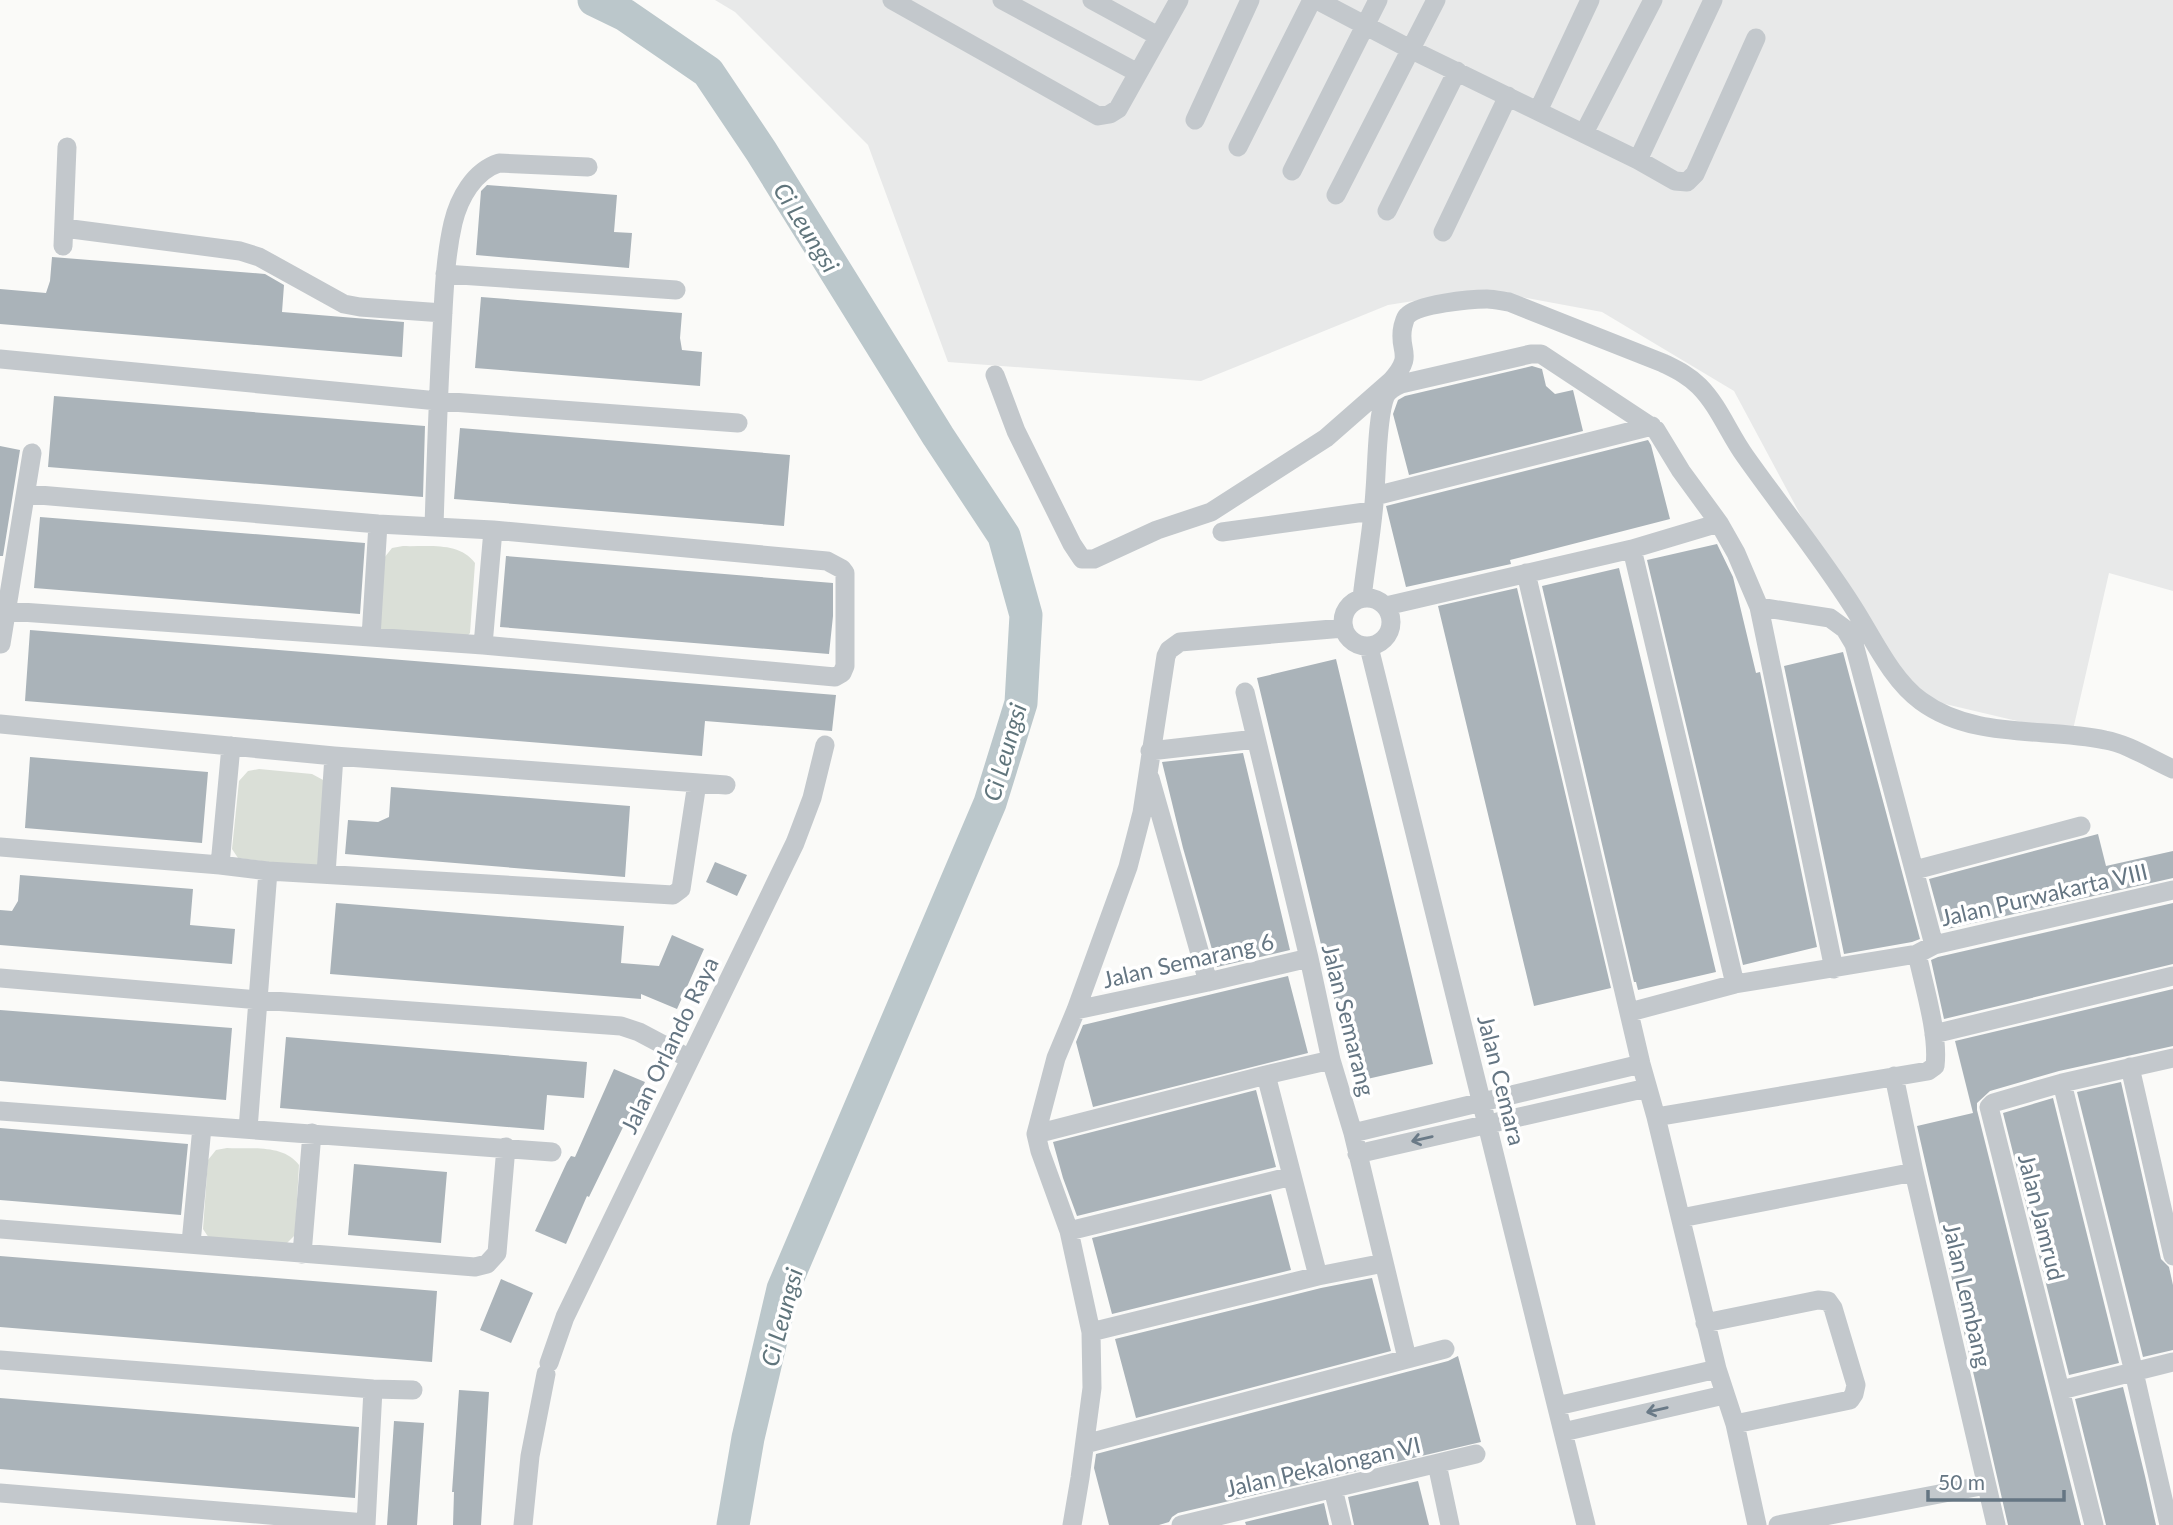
<svg xmlns="http://www.w3.org/2000/svg" width="2173" height="1525" viewBox="0 0 2173 1525" font-family="Lato,sans-serif">
<style>
.built{fill:#e8e9e9}
.green{fill:#dadfd7}
.lines{fill:none;stroke-linecap:round;stroke-linejoin:round}
.river{stroke:#bbc7cb;stroke-width:33}
.building{fill:#aab3b9}
.minor{stroke:#c3c8cc;stroke-width:19}
.oneway{stroke:#6a7a87}
.labels{text-anchor:middle;dominant-baseline:central;stroke-width:7;stroke-linejoin:round;paint-order:stroke}
.street-label{font-size:23px;fill:#657683;stroke:#fff}
.water-label{font-size:24px;font-style:italic;fill:#60757c;stroke:#fff}
</style>
<rect width="100%" height="100%" fill="#fafaf8"/>
<path class="built" d="M715 0H2173V591L2109 573 2072 734 1924 699 1875 654 1734 391 1602 312 1484 290 1388 305 1201 381 948 362 868 145 735 12Z"/>
<path class="green" d="M403 546C427 547 459 541 475 563L470 633 462 642 393 641 379 627 384 558 392 548Z
M259 769 312 774 325 781 323 859 314 868 238 858 232 849 239 781 248 771Z
M227 1148C251 1149 284 1144 299 1165L295 1235 286 1244 209 1238 203 1229 208 1160 216 1150Z"/>
<g class="lines">
<path class="river" d="M594 0 625 15 708 72 761 151 938 436 1004 536 1026 615 1021 703 990 803 783 1289 748 1438 733 1525"/>
</g>
<path class="building" d="M487 185 617 195 614 232 632 233 629 268 476 255 481 191Z
M52 257 265 274 284 285 282 312 404 322 402 357 0 324V289L46 293 50 281Z
M481 297 682 313 680 338 682 350 702 352 700 386 475 368Z
M1532 366 1542 369 1546 386 1555 394 1573 390 1583 431 1409 475 1393 414 1398 400 1405 396Z
M54 396 425 426 423 497 48 467Z
M460 428 790 455 784 526 454 499Z
M1648 440 1651 445 1670 519 1510 560 1511 564 1406 587 1386 506Z
M0 446 20 450 3 556H0Z
M40 517 365 543 360 614 34 588Z
M1717 544 1733 577 1756 673 1760 672 1817 947 1743 965 1647 560Z
M506 556 833 583V616L829 654 500 627Z
M1619 568 1716 972 1638 990 1636 982H1634L1542 586Z
M1517 588 1611 988 1534 1006 1438 606Z
M30 630 836 695 832 731 705 721 702 756 25 701Z
M1843 652 1920 939 1912 942 1844 954 1784 666Z
M1336 659 1433 1064 1354 1082 1257 678Z
M1243 753 1290 950 1217 967 1183 848 1162 762Z
M30 757 208 772 202 843 25 828Z
M391 787 630 806 625 877 345 854 348 820 378 822 389 817Z
M2098 834 2106 866 2173 851V878L1943 930 1929 879Z
M715 862 747 875 737 896 706 882Z
M20 875 193 889 190 925 235 929 232 964 0 945V910L12 911 18 901Z
M336 903 624 926 621 963 659 966 672 935 704 949 677 1009 641 994V999L330 974Z
M2173 903V964L1944 1019 1931 960 1938 957Z
M1288 976 1308 1053 1093 1107 1076 1042 1083 1025Z
M2173 989V1046L2059 1071 1990 1091 1977 1103V1110L2081 1525H2008L1917 1126 1973 1113 1955 1041Z
M0 1010 232 1028 226 1100 0 1081Z
M286 1037 587 1062 584 1098 547 1095 544 1130 280 1108Z
M614 1069 645 1082 589 1197 587 1196 566 1244 535 1231 567 1162 571 1156 575 1157Z
M2121 1082 2161 1259 2169 1267 2173 1285V1350L2143 1357 2077 1092Z
M1256 1090 1276 1167 1077 1216 1063 1178 1053 1142Z
M2053 1098 2119 1363 2069 1375 2003 1113Z
M0 1128 188 1144 181 1215 0 1200Z
M354 1164 447 1172 441 1243 348 1235Z
M1271 1194 1291 1270 1112 1314 1092 1238Z
M0 1256 437 1291 432 1362 0 1327Z
M1372 1278 1391 1351 1136 1418 1115 1339 1321 1288Z
M501 1279 533 1293 511 1343 480 1330Z
M1458 1356 1481 1442 1178 1513 1172 1517 1169 1522 1159 1525H1109L1094 1468 1096 1454 1448 1361Z
M2123 1387 2145 1476 2156 1525H2106L2075 1399Z
M459 1390 489 1392 481 1525H453L454 1492H452Z
M0 1398 359 1427 355 1498 0 1469Z
M394 1421 424 1423 417 1525H387Z
M1418 1481 1429 1525H1354L1348 1497Z
M1324 1503 1329 1525H1246L1245 1522Z"/>
<g class="lines">
<path class="minor" d="M892 0 1098 116 1110 114 1118 109 1179 0
M1002 0 1138 73
M1092 0 1158 36
M1317 0 1410 49 1638 160 1675 181 1687 182 1695 174 1756 38
M1538 111 1590 0
M1195 120 1250 0
M1584 133 1653 0
M1238 147 1312 0
M1638 160 1713 0
M1292 171 1378 0
M1336 195 1436 0
M1387 211 1457 71
M64 228 240 251 259 257 344 304 360 307 443 313
M1443 232 1508 96
M63 246 67 147
M445 274 676 290
M0 359 438 401 738 423
M995 375 1016 431 1072 544 1082 559H1094L1157 530 1211 512 1326 438 1391 381C1416 353 1397 352 1403 326 1404 323 1405 318 1407 316 1417 304 1471 299 1487 299 1494 299 1502 301 1509 302L1663 363C1677 370 1688 375 1699 386 1719 406 1729 434 1745 456 1781 507 1820 555 1853 607 1873 638 1891 679 1921 701 1974 740 2044 727 2105 740 2128 744 2151 759 2173 769
M1375 496 1652 426
M434 527C436 461 438 395 442 330 444 294 445 258 453 223 459 198 474 171 499 163L588 167
M1222 532 1372 511
M1632 549 1735 984
M1526 573 1641 1064 1656 1117 1717 1369 1735 1424 1757 1525
M1362 598C1366 562 1373 526 1375 490 1377 466 1377 417 1385 397 1388 390 1394 387 1401 384L1531 354H1541L1656 430 1681 471 1719 523 1736 553 1759 607 1834 969
M1343 622a24 24 0 1 1 48 0a24 24 0 1 1-48 0Z
M1386 606 1632 549 1719 523
M1759 607 1830 618 1845 629 1854 644 1934 945
M7 611 483 645 835 677 842 673 845 666V573L842 569 827 561 493 530 378 524 27 494
M371 637 378 524
M1 644 32 453
M483 645 493 530
M1369 647 1586 1525
M1245 692 1309 958 1331 1060 1353 1133 1407 1358
M0 724 334 756 726 785
M1150 751 1256 739
M1150 778 1208 982
M0 847 220 865 268 871 673 895 681 889 697 783
M220 865 231 746
M1915 870 2081 826
M326 874 334 756
M0 978 259 1000 621 1026 639 1032 690 1059
M1076 1010 1208 982 1309 958
M1630 1012 1735 984 1917 954 1934 945 2173 890
M1934 1034 2173 976
M2130 1067 2173 1256
M1266 1075 1318 1276
M1894 1076 1914 1172 1996 1525
M2062 1083 2134 1372 2169 1525
M0 1111 552 1152
M1656 1117 1928 1071 1935 1066C1939 1035 1924 986 1917 954
M248 1129 268 871
M1353 1133 1641 1064
M1036 1134 1266 1075 1331 1060
M1357 1154 1647 1088
M1681 1218 1914 1172
M0 1229 475 1267 487 1264 497 1253 506 1147
M1069 1231 1292 1176
M191 1243 202 1127
M302 1254 312 1133
M1705 1323 1818 1300 1828 1301 1833 1308 1856 1385 1854 1394 1850 1400 1735 1424
M1091 1332 1318 1276 1384 1263
M0 1360 373 1389 413 1390
M549 1363 565 1317 795 843 812 798 825 745
M2061 1390 2173 1362
M1557 1406 1717 1369
M1563 1432 1724 1395
M1085 1444 1445 1349
M1437 1464 1450 1525
M1333 1489 1342 1525
M0 1493 366 1523
M366 1525 373 1389
M523 1525 530 1456 546 1374
M1072 1525 1080 1478 1092 1388 1091 1332 1069 1231 1040 1151 1036 1134 1056 1058 1076 1010 1128 867 1142 813 1166 656 1169 650 1180 642 1344 628
M1181 1525 1476 1454
M1778 1525 1986 1485
M2094 1525 1989 1107 1993 1103 2062 1083 2173 1058"/>
</g>
<defs><path id="oneway-shaft" d="M-6 0H5M1.5-3L5.5 0L1.5 3" fill="none" stroke-width="1.6" stroke-linecap="round" stroke-linejoin="round" transform="scale(1.75)"/></defs>
<g class="oneway">
<use href="#oneway-shaft" transform="translate(1422 1139) rotate(167)"/>
<use href="#oneway-shaft" transform="translate(1657 1410) rotate(167)"/>
</g>
<g class="labels">
<g class="street-label">
<text transform="translate(2044 894) rotate(-13)">Jalan Purwakarta VIII</text>
<text transform="translate(1188 960) rotate(-13)">Jalan Semarang 6</text>
<text transform="translate(1349 1020) rotate(76)">Jalan Semarang</text>
<text transform="translate(669 1045) rotate(-64)">Jalan Orlando Raya</text>
<text transform="translate(1502 1080) rotate(76)">Jalan Cemara</text>
<text transform="translate(2042 1217) rotate(76)">Jalan Jamrud</text>
<text transform="translate(1968 1295) rotate(77)">Jalan Lembang</text>
<text transform="translate(1323 1466) rotate(-13)">Jalan Pekalongan VI</text>
</g>
<g class="water-label">
<text transform="translate(807 227) rotate(58)">Ci Leungsi</text>
<text transform="translate(1004 752) rotate(-74)">Ci Leungsi</text>
<text transform="translate(781 1317) rotate(-75)">Ci Leungsi</text>
</g>
</g>
<path d="M1928 1490v10h136v-10" fill="none" stroke="#657683" stroke-width="3.5"/>
<text x="1938" y="1490" font-size="21" fill="#657683" stroke="#ffffff" stroke-width="5" paint-order="stroke">50 m</text>
</svg>
